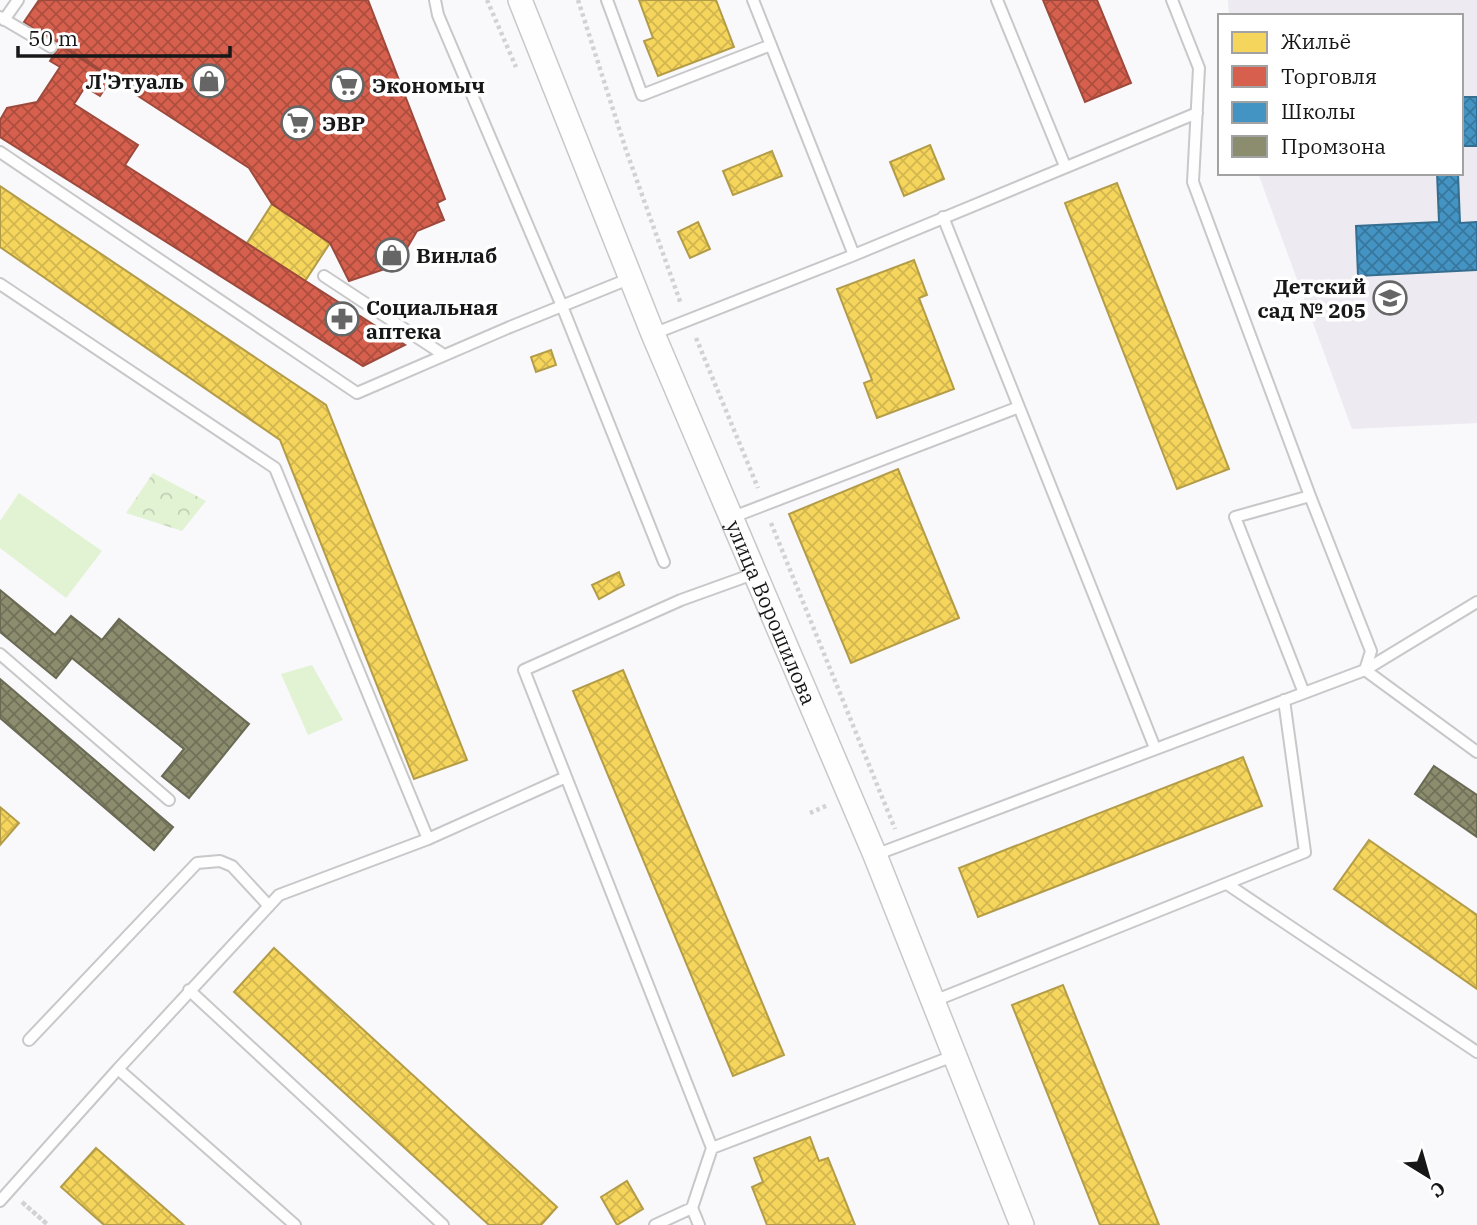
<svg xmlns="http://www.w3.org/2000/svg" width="1477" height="1225" viewBox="0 0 1477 1225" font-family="'IBM Plex Serif',serif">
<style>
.built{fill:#edeaf2}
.park{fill:url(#park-crowns)}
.garden{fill:#e2f3d3}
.homes{fill:url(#homes-cross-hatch);stroke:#b39c48;stroke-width:2}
.shops{fill:url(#shops-cross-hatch);stroke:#9d4a3d;stroke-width:2}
.schools{fill:url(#schools-cross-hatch);stroke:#366e90;stroke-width:2}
.industry{fill:url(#industry-cross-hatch);stroke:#696954;stroke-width:2}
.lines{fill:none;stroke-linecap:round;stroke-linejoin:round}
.lane-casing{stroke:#c8c7c9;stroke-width:14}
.street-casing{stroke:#c8c7c9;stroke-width:26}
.path{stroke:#d2d2d3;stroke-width:4.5;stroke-dasharray:3.5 3.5;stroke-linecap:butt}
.lane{stroke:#fefefe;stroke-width:10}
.street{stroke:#fefefe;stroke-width:23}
.labels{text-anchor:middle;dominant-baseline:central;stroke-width:7;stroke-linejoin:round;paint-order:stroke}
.poi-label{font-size:21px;font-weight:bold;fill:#171718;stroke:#fff;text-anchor:start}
.street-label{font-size:21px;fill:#171718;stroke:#fff}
</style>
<defs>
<pattern id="park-crowns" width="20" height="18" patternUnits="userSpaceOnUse" patternTransform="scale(1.75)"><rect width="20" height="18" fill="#e2f3d3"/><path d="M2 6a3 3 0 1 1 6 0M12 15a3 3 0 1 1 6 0" fill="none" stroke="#c1d0b4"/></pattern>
<pattern id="homes-cross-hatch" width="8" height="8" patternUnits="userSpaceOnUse" patternTransform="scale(1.75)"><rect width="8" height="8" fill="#f6d55c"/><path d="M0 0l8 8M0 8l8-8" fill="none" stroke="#d2b64f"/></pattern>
<pattern id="shops-cross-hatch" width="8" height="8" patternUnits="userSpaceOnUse" patternTransform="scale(1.75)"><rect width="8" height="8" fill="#d6604d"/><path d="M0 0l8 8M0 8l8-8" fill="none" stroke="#ad4e3f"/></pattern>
<pattern id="schools-cross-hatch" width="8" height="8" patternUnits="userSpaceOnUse" patternTransform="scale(1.75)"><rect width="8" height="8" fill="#4393c3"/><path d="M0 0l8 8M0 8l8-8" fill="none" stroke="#37779d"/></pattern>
<pattern id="industry-cross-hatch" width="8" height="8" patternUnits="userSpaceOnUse" patternTransform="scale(1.75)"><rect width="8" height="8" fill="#8c8c6e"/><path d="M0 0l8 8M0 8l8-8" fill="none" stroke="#717159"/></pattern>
</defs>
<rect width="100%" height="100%" fill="#f9f8fb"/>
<path class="built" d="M1228 0H1477V423L1352 429 1258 173H1461V16H1229Z"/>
<path class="park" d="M153 473 206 501 182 531 126 513Z"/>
<path class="garden" d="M19 493 102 551 66 598 0 548V521Z
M312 665 343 720 308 735 281 674Z"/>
<path class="homes" d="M639 0H716L734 47 658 76 644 41 653 38Z
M930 145 944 179 904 196 890 162Z
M772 151 782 176 733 195 723 171Z
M1117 183 1229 469 1177 489 1065 203Z
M0 186 326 405 467 760 414 779 280 440 0 247Z
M272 204 330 243 305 281 247 243Z
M698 222 710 249 690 258 678 232Z
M914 260 927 295 919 298 954 389 877 418 864 383 872 380 837 289Z
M551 350 556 365 536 372 531 357Z
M898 469 959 618 851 663 789 514Z
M619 572 624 585 599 599 592 585Z
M623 670 784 1055 733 1076 573 691Z
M1243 757 1262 806 978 917 959 868Z
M0 807 19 823 0 845Z
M1369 840 1477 915V989L1334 889Z
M274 948 557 1207 541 1225H489L234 992Z
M1063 985 1159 1225H1100L1012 1005Z
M810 1137 819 1161 828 1158 855 1225H767L752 1187 763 1182 754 1158Z
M96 1148 184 1225H104L61 1187Z
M627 1181 643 1209 617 1225 601 1197Z"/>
<path class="shops" d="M39 0H368L445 199 437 203 444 220 417 231 397 265 349 281 330 243 272 204 249 168 24 22Z
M1043 0H1097L1131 83 1085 102Z
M61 44 112 77 100 96 85 87 74 104 138 145 125 165 405 345 363 366 0 137V120L7 108 37 102 60 67 50 61Z"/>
<path class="schools" d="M1461 97H1477V146H1461Z
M1437 173H1458L1460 223 1477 222V270L1358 276 1356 226 1439 222Z"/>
<path class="industry" d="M0 590 55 635 71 616 102 640 119 619 249 724 189 798 162 776 184 749 72 658 56 678 0 632Z
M0 679 173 827 154 850 0 718Z
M1434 766 1477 795V837L1415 794Z"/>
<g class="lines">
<defs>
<path id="lane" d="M435 0 438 15 562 306 664 562
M607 0 642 95 771 45
M753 0 854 255
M997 0 1065 166
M1172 0 1199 68 1193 182 1310 496 1371 651 1365 670
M0 17 51 47
M4 20 18 0
M0 152 357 393 510 327 631 278
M943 217 1019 407
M324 276 444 355
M0 284 275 468 428 839 566 777
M653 334 854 255 1197 113
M1310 496 1235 517 1304 693 1365 670 1477 752
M733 517 1019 407 1155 748
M0 654 169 800
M1365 670 1477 602
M875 855 1304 693
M1227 884 1477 1052
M189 990 443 1225
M934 1001 1305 852 1284 700
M29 1040 197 863 220 861 232 866 269 906
M712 1148 956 1055
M0 1201 118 1069
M295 1225 118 1069 279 895 428 839
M655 1225 692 1208
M699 1225 692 1208 712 1148 524 670 681 600 756 573"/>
<g id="street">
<path id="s1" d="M520 0 653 334 875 855 1022 1225"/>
</g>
</defs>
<use href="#lane" class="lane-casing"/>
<use href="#street" class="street-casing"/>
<path class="path" d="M487 0 516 67
M578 0 626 150 681 304
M696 338 758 488
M771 523 895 829
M810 813 828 805
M22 1202 48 1225
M23 1203 48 1225"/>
<use href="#lane" class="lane"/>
<use href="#street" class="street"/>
</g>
<defs>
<symbol id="shop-ring" viewBox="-11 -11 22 22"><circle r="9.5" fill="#fff" stroke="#666667" stroke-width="1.5"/><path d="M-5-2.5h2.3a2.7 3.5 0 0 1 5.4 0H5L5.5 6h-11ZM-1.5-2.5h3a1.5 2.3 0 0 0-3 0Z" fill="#666667"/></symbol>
<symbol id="supermarket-ring" viewBox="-11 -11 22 22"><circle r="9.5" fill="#fff" stroke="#666667" stroke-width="1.5"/><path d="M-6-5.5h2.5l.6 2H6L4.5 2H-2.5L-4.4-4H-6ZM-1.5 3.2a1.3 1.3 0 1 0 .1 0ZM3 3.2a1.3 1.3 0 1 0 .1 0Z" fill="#666667"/></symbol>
<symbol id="school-ring" viewBox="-11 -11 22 22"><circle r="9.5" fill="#fff" stroke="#666667" stroke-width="1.5"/><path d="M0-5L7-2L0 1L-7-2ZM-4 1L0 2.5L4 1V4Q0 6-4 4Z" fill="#666667"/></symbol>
<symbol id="pharmacy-ring" viewBox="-11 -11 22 22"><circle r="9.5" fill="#fff" stroke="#666667" stroke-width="1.5"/><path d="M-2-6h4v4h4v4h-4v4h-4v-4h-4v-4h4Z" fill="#666667"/></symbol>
</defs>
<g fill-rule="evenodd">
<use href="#shop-ring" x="190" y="62" width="38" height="38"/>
<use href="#supermarket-ring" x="328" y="66" width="38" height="38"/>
<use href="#supermarket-ring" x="279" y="104" width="38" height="38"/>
<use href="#shop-ring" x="373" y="236" width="38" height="38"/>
<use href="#school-ring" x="1371" y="279" width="38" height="38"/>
<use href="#pharmacy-ring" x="323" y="300" width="38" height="38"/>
</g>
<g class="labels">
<g class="poi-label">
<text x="184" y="81" text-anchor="end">Л'Этуаль</text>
<text x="372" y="85">Экономыч</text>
<text x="322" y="123">ЭВР</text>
<text x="416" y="255">Винлаб</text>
<text x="1366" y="286" text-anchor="end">Детский<tspan x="1366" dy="24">сад № 205</tspan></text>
<text x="366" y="307">Социальная<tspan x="366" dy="24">аптека</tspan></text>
</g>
<g class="street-label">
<text stroke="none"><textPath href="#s1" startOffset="662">улица Ворошилова</textPath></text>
</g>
</g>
<rect x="1218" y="14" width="245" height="161" fill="#ffffff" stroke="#a2a2a3" stroke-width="2"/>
<rect x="1232" y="32" width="35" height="21" fill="#f6d55c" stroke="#a2a2a3" stroke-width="2"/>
<text x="1281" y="49" font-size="21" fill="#171718">Жильё</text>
<rect x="1232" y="66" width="35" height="21" fill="#d6604d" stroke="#a2a2a3" stroke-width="2"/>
<text x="1281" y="84" font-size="21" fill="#171718">Торговля</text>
<rect x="1232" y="102" width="35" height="21" fill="#4393c3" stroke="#a2a2a3" stroke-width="2"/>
<text x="1281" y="119" font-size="21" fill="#171718">Школы</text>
<rect x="1232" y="136" width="35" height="21" fill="#8c8c6e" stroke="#a2a2a3" stroke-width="2"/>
<text x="1281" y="154" font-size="21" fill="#171718">Промзона</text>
<g transform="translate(1428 1176) rotate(143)" stroke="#ffffff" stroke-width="5" paint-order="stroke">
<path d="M0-5L12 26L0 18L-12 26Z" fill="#171718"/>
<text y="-10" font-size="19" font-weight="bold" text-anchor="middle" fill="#171718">С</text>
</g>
<path d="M18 46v10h212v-10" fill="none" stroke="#171718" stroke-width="3.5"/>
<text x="28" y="46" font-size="21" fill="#171718" stroke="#ffffff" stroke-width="5" paint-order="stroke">50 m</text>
</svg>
